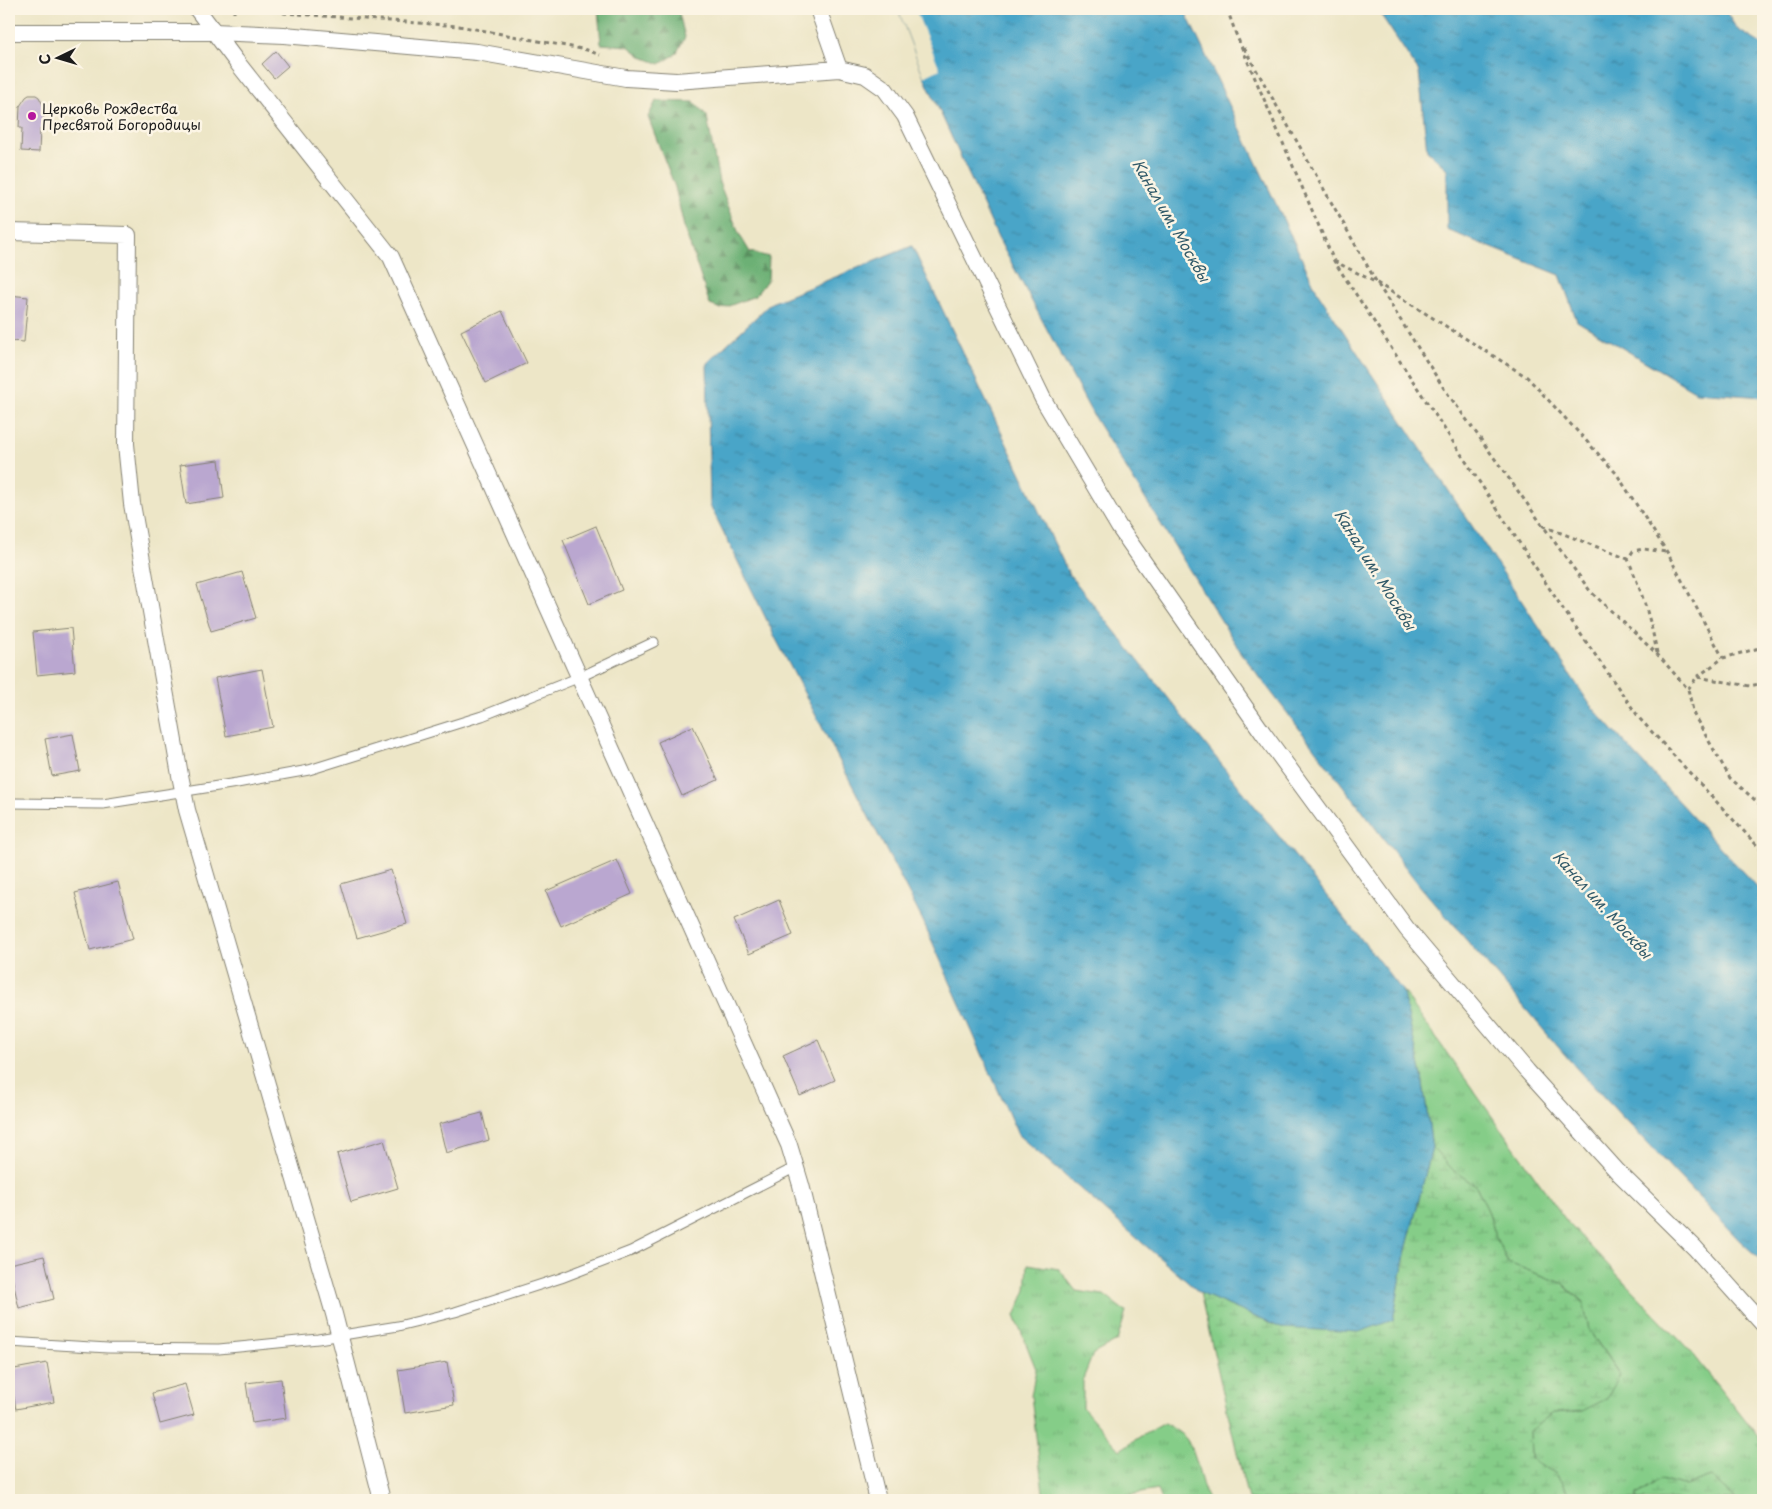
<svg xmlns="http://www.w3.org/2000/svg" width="1772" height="1509" viewBox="0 0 1772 1509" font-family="'Playpen Sans',sans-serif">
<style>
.grass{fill:url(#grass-tufts);stroke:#507452}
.forest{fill:url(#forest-firs);stroke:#446648}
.wetland{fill:url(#wetland-marsh);stroke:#507452}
.water{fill:url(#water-ripples);stroke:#336072}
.pier{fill:#ede6c7}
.building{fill:#baa7d0}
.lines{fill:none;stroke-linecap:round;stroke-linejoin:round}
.service-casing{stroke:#848172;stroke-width:11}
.minor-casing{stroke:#848172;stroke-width:18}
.path{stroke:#848172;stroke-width:3;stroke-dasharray:4 4;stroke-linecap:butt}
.service{stroke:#fff;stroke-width:9}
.minor{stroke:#fff;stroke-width:16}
.poi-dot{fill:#b5179e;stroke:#fcf5e5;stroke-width:2}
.labels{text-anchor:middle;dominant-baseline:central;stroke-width:5;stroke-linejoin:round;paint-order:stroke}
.poi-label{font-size:14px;fill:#1c1c1c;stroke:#fcf5e5;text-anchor:start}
.water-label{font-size:15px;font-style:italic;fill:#315a69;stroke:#fcf5e5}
</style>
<defs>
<pattern id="grass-tufts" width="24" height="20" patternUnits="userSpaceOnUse" patternTransform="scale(1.25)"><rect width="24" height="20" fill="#85cd88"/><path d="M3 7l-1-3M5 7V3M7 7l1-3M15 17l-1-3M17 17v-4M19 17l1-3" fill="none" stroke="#72af75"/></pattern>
<pattern id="forest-firs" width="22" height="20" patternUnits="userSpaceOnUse" patternTransform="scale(1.25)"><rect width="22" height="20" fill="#6cb074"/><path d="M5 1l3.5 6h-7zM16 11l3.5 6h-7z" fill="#588e5e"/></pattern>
<pattern id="wetland-marsh" width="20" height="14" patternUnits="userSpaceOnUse" patternTransform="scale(1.25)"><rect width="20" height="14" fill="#85cd88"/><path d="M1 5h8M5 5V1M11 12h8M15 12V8" fill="none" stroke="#72af75"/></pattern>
<pattern id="water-ripples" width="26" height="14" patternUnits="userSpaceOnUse" patternTransform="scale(1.25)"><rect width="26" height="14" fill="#4aa5c8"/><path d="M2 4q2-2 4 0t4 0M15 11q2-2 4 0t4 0" fill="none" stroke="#3d86a2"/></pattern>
</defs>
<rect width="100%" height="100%" fill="#fcf5e5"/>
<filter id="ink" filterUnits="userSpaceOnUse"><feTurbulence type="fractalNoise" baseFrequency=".02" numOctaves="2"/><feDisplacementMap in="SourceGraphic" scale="10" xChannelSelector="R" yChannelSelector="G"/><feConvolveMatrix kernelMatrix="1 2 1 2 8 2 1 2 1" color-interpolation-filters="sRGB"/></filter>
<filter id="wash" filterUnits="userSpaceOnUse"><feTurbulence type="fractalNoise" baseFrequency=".0096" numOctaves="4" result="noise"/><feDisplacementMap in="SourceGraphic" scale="20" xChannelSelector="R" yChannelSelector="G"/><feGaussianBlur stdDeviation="1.12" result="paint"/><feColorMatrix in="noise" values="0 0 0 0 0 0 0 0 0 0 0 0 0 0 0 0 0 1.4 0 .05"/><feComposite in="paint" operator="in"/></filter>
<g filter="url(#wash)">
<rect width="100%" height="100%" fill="#ede6c7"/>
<path class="grass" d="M1402 990 1568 1223 1693 1354 1763 1443V1500H1736L1711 1477 1686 1486 1660 1479 1637 1495V1500H1573L1572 1496 1556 1475 1531 1459 1530 1431 1552 1413 1582 1411 1620 1375 1589 1330 1583 1302 1562 1283 1508 1263 1496 1238 1489 1213 1476 1186 1454 1171 1432 1148 1422 1076Z
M1028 1264 1059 1269 1076 1291 1104 1295 1126 1312 1117 1341 1093 1354 1083 1379V1408L1120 1450 1141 1436 1165 1423C1172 1428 1183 1434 1187 1440 1199 1459 1199 1481 1208 1500H1161L1157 1490 1130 1495 1129 1500H1044L1031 1396 1036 1369 1015 1316 1026 1290Z"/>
<path class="forest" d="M598 9H678L685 37 676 54 660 64 642 57 628 46 601 44Z
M656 101 694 102 707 116 719 182 739 234 750 252 769 257 768 279 755 296 721 309 710 305 684 227 675 187 648 117Z"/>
<path class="wetland" d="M1432 1148 1454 1171 1476 1186 1489 1213 1496 1238 1508 1263 1562 1283 1583 1303 1589 1330 1620 1376 1606 1399 1582 1411 1552 1413 1530 1431 1531 1459 1556 1475 1572 1496 1573 1500H1248L1200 1293 1281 1328 1393 1320 1405 1254Z
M1711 1477 1736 1500H1637V1495L1660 1479 1686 1486Z"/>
<path class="water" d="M898 9H1184L1318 293 1591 706 1763 894V1262L1739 1240 1578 1070 1419 885 1242 654 1094 417 998 238 924 77Z
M1377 9H1724L1737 29 1763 45V397L1696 392 1577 321 1560 275 1447 230V169L1427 151 1419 72Z
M912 246 1069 574 1402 990 1422 1076 1432 1148 1405 1254 1393 1320 1359 1332 1281 1328 1200 1293 1018 1135 923 921 776 639 710 505 707 363 771 303Z"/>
<path class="pier" d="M898 9H915L940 69 924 77Z"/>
<g id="blocks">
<path class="building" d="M276 51 288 66 274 78 262 64Z
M29 95H36L39 97 44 107 43 129H40L39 152 21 151 22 128H19L20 106 26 97Z
M9 295 28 297 24 342 9 341Z
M502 311 527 363 486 383 461 331Z
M219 460 224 498 186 504 180 465Z
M596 526 622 590 589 604 563 540Z
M242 572 256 618 211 631 197 585Z
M71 628 75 671 37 675 33 632Z
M262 669 273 727 226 736 215 678Z
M693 726 718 780 682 796 658 742Z
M73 734 80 771 52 776 45 739Z
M617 860 632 894 561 926 546 891Z
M391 870 407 924 357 938 341 884Z
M118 882 133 939 90 950 75 893Z
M779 900 793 935 749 954 734 920Z
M818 1040 835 1080 800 1096 783 1056Z
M482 1113 489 1140 446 1153 439 1124Z
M384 1140 398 1188 351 1202 337 1154Z
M44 1256 54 1299 19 1308 9 1264Z
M447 1362 454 1405 405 1413 398 1370Z
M47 1363 54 1402 16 1409 9 1370Z
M281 1379 286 1418 252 1423 246 1383Z
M185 1384 194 1415 160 1424 152 1393Z"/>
</g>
</g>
<g filter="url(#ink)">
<use href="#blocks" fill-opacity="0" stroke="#848172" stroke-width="1"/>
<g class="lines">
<defs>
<path id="service" d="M9 803 103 804 237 783 309 770 482 716 580 677 654 642
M9 1064 10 1063
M9 1342 108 1348 219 1349 318 1339 398 1326 455 1312 561 1278 631 1251 796 1167"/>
<path id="minor" d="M197 9 236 61 391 257 789 1145 801 1185 878 1500
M818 9 839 69
M9 32H213L284 35 477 52 626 78 676 81 839 69 865 75 885 89 905 116 1043 399 1119 527 1263 733 1407 929 1527 1071 1618 1172 1695 1248 1763 1324
M9 232 128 235 126 444 132 504 180 775 187 810 334 1314 382 1500"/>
</defs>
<use href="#service" class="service-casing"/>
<use href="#minor" class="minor-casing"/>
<path class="path" d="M234 9V17
M276 9 284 13 459 26 587 50 600 55
M1227 9 1236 34
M1235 32 1334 261 1561 606 1640 719 1763 852
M1244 48 1377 283 1443 387 1590 591 1657 654 1688 689 1694 715 1730 778 1763 807
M1334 261 1377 283 1527 377 1616 473 1667 552 1723 658
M1543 526 1628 559
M1657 653C1651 620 1641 590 1628 559L1633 551 1644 549 1666 552
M1697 677 1723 658 1763 647
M1688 689 1697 677 1750 686 1763 683"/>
<use href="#service" class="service"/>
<use href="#minor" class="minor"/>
</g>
</g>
<circle class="poi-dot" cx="32" cy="116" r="5"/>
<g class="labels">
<g class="poi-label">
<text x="42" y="108">Церковь Рождества<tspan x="42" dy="16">Пресвятой Богородицы</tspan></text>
</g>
<g class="water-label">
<text transform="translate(1172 220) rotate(60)">Канал им. Москвы</text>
<text transform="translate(1376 569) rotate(58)">Канал им. Москвы</text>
<text transform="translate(1603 904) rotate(48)">Канал им. Москвы</text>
</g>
</g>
<rect width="1772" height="1509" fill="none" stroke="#fcf5e5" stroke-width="30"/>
<g transform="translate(58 58) rotate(265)" stroke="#fcf5e5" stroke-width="4" paint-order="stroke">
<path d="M0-4L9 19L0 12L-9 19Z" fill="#1c1c1c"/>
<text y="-8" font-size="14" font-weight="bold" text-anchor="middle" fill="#1c1c1c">С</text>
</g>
</svg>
